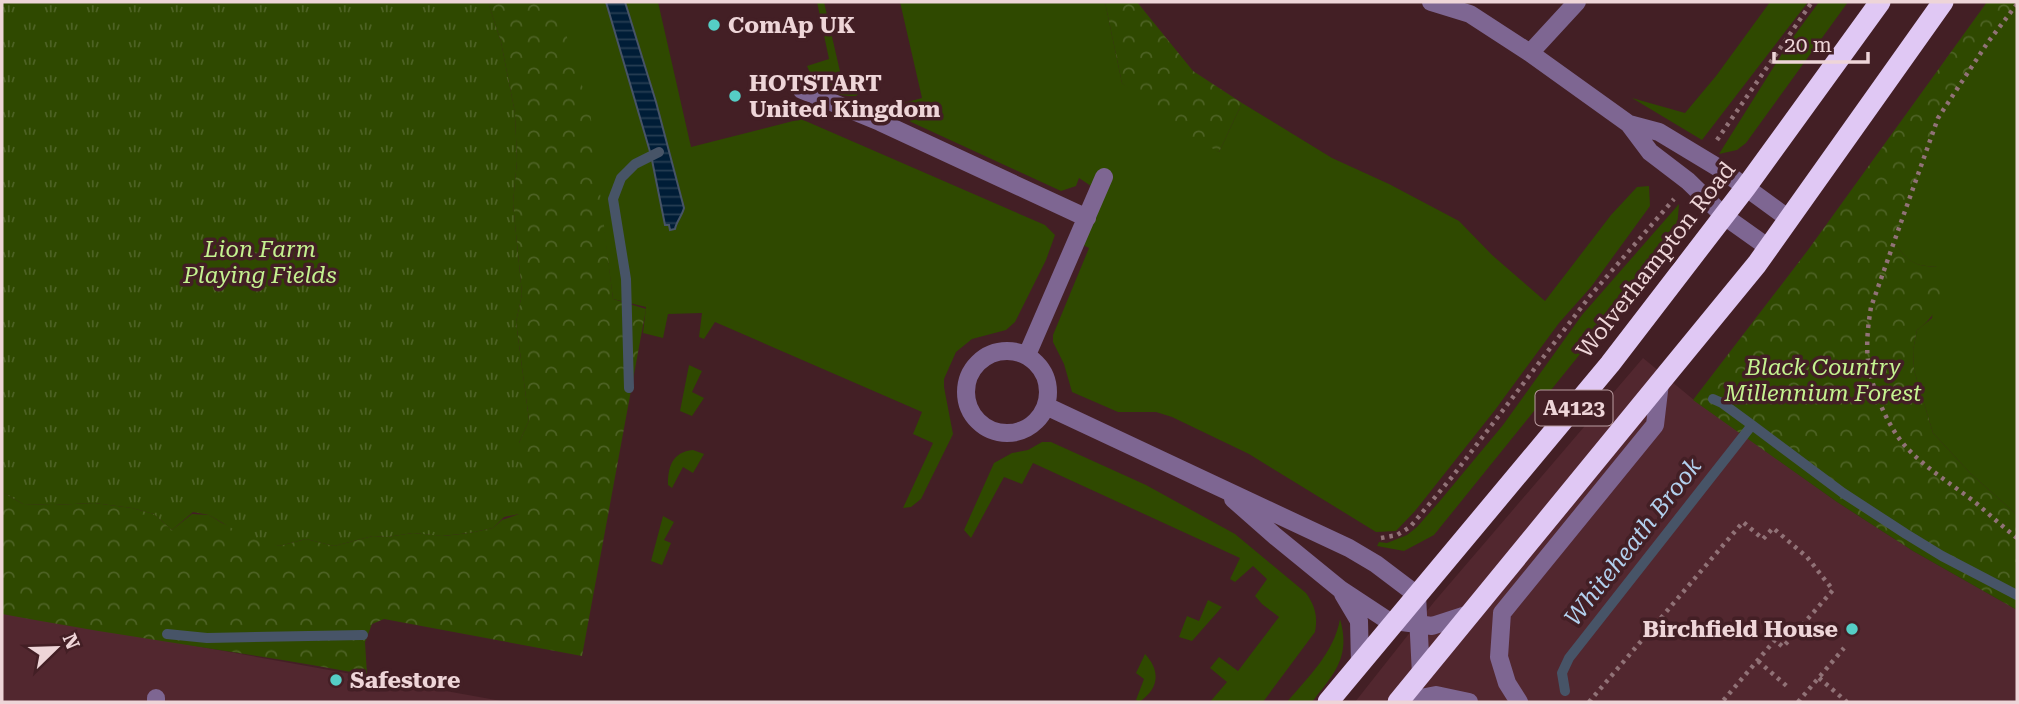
<svg xmlns="http://www.w3.org/2000/svg" width="2019" height="704" viewBox="0 0 2019 704" font-family="'Roboto Serif',serif">
<style>
.built{fill:#52272f}
.grass{fill:#2f4900}
.forest{fill:url(#forest-crowns)}
.park{fill:url(#park-tufts)}
.water{fill:url(#water-rules);stroke:#475467;stroke-width:2}
.lines{fill:none;stroke-linecap:round;stroke-linejoin:round}
.stream{stroke:#475467;stroke-width:10}
.path{stroke:#917277;stroke-width:4.5;stroke-dasharray:3.5 5;stroke-linecap:butt}
.minor{stroke:#7e6692;stroke-width:18}
.highway{stroke:#e0c8f4;stroke-width:21}
.poi-dot{fill:#55cec6;stroke:#431f25;stroke-width:2.5}
.labels{text-anchor:middle;dominant-baseline:central;stroke-width:7;stroke-linejoin:round;paint-order:stroke}
.shield{fill:#431f25;stroke:#bb9ea2;stroke-width:2}
.shield-label{font-size:21px;font-weight:bold;fill:#eed5d8}
.poi-label{font-size:23px;font-weight:bold;fill:#eed5d8;stroke:#431f25;text-anchor:start}
.park-label{font-size:23px;font-style:italic;fill:#c4f290;stroke:#431f25}
.street-label{font-size:23px;fill:#eed5d8;stroke:#431f25}
.water-label{font-size:24px;font-style:italic;fill:#b2d0ee;stroke:#431f25}
</style>
<defs>
<pattern id="forest-crowns" width="20" height="18" patternUnits="userSpaceOnUse" patternTransform="scale(1.75)"><rect width="20" height="18" fill="#2f4900"/><path d="M2 6a3 3 0 1 1 6 0M12 15a3 3 0 1 1 6 0" fill="none" stroke="#4d6224"/></pattern>
<pattern id="park-tufts" width="24" height="20" patternUnits="userSpaceOnUse" patternTransform="scale(1.75)"><rect width="24" height="20" fill="#2f4900"/><path d="M3 7l-1-3M5 7V3M7 7l1-3M15 17l-1-3M17 17v-4M19 17l1-3" fill="none" stroke="#4d6224"/></pattern>
<pattern id="water-rules" width="6" height="5" patternUnits="userSpaceOnUse" patternTransform="scale(1.75)"><rect width="6" height="5" fill="#001d37"/><path d="M0 2.5h6" fill="none" stroke="#263d53"/></pattern>
</defs>
<rect width="100%" height="100%" fill="#431f25"/>
<path class="built" d="M1643 358 1694 400 1837 502 1913 551 2017 610V702H1355L1434 602Z
M2 611 507 702H2Z"/>
<path class="grass" d="M555 2H658L691 147 801 119 1045 225 1055 235 1046 260 1015 322 1006 330 972 339 956 352 944 379V387L953 434 921 499 911 507 903 508 933 443 913 434 922 412 715 322 704 339 699 337 702 313 668 314 663 338 643 333 646 307 613 299 588 109Z
M817 2H824L842 80 864 75V89L856 96C834 97 815 86 807 66L829 59Z
M900 2H1105L1122 83 1219 152 1242 103 1332 158 1389 184 1459 221 1492 255 1545 301 1611 215 1637 187 1649 186 1650 206 1591 287 1559 323 1495 410 1415 511 1396 531 1376 532 1249 454 1172 417 1156 412H1118L1072 392 1064 364 1053 342V335L1089 248 1081 244 1103 194 1079 178 1076 186 1061 191 911 122 902 111 900 104 922 98Z
M1770 2H1808L1702 140 1632 98 1685 113 1716 76Z
M1819 2H1848L1746 143 1737 150 1719 154 1788 44Z
M2017 4V515L1970 473 1933 433 1914 370 1913 350 1917 330 1932 318 1938 267C1913 266 1908 262 1894 242L1938 118 1988 42Z
M1679 204 1677 229 1664 250 1434 535 1404 551 1377 546 1379 542 1387 543 1407 535 1417 527 1439 502 1503 425 1582 315Z
M689 365 702 371 692 392 704 398 692 416 680 411Z
M1042 442H1051L1146 485 1235 534 1306 593C1315 606 1318 616 1315 632L1263 702H1210L1227 682 1210 668 1219 657 1238 671 1279 617 1262 604 1255 596 1267 579 1253 566 1235 582 1230 579 1240 558 1033 463 1022 484 1004 477 971 538 964 530 994 463 1012 453 1028 450Z
M693 450 704 454 693 473 683 467 672 488 668 485C668 467 672 452 693 450Z
M663 516 674 522 664 540 671 543 662 565 651 561Z
M1208 600 1222 607 1192 641 1179 637 1187 616 1199 621Z
M1340 619C1351 657 1334 674 1312 702H1287C1308 677 1334 653 1340 619Z
M1145 654C1161 671 1159 689 1139 702L1136 700 1144 679 1136 673Z"/>
<path class="forest" d="M488 2H556L590 111 613 299 646 309 582 656 384 619 372 624 365 642 367 675C245 652 123 637 2 614V492L23 504 53 505 94 503 132 508 154 514 172 530 192 514 209 515 222 523 279 546 306 539 334 546 373 536 387 537 413 533 444 536 469 533 493 528 502 520 519 514V443L529 420 516 322 522 294 513 203 517 161 515 113 501 42Z
M1105 2H1137L1193 71 1242 103 1219 152 1174 127 1122 83Z
M1987 2H2017V4L1988 42 1938 118 1894 242C1908 262 1914 266 1938 267 1949 294 1938 314 1917 330L1913 350 1914 370 1933 433 1970 473 2017 515V610L1913 551 1837 502 1693 400 1808 250Z"/>
<path class="park" d="M2 2H488L501 42 515 113 517 161 513 203 522 294 516 322 529 420 519 443 520 481 529 488 519 514 504 517 493 528 469 533 442 536 413 533 387 537 373 536 334 546 306 539 279 546 247 537 209 515 193 512 172 530 154 514 132 508 94 503 53 505 23 504 2 492Z"/>
<path class="water" d="M606 2H625L656 102 684 208C682 216 676 222 675 229L670 230 669 225H665L651 155Z"/>
<g class="lines">
<path class="stream" d="M629 388 626 279 613 199 621 178 635 164 659 152
M1713 399 1722 403 1752 425
M167 634 207 638 363 635
M1565 691 1562 673 1569 658 1752 425 1843 493 1906 534 1942 556 2017 595"/>
<path class="path" d="M2017 4 1988 42 1938 118 1871 307C1868 325 1866 343 1868 361 1871 388 1889 430 1908 449 1928 470 1953 485 1976 503 1990 515 2003 527 2017 538
M1717 140 1812 2
M1381 538 1397 535 1410 527 1452 477 1590 296 1674 199
M1758 661 1789 688
M1819 678 1847 702
M1589 702 1743 522 1763 539 1773 528 1807 557 1833 590 1783 647 1775 640 1722 702
M1798 702 1844 648"/>
<path class="minor" d="M1431 2 1470 14 1530 53 1629 124 1650 152 1688 181 1724 216 1769 248
M1530 53 1577 2
M801 84 802 90 880 122 1087 218
M1629 124 1659 132 1722 170 1789 219
M966 392a41 41 0 1 1 82 0a41 41 0 1 1-82 0Z
M1027 355 1104 177
M1046 406 1349 548 1376 564 1417 595 1421 675
M1233 499 1275 536 1340 589 1387 620 1432 626 1472 613
M1343 594 1359 621 1360 664
M156 702V698
M1400 702 1436 695 1469 702
M1519 702 1507 683 1499 657 1502 613 1655 425 1660 383"/>
<path class="highway" d="M1328 702 1610 364 1746 187 1880 2
M1398 702 1757 264 1943 2"/>
</g>
<g class="poi-dot">
<circle cx="714" cy="25" r="7"/>
<circle cx="735" cy="96" r="7"/>
<circle cx="1852" cy="629" r="7"/>
<circle cx="336" cy="680" r="7"/>
</g>
<g class="labels">
<rect class="shield" x="1535.5" y="390.5" width="77" height="35" rx="5"/>
<g class="shield-label">
<text x="1574" y="408">A4123</text>
</g>
<g class="poi-label">
<text x="728" y="25">ComAp UK</text>
<text x="749" y="83">HOTSTART<tspan x="749" dy="26">United Kingdom</tspan></text>
<text x="1838" y="629" text-anchor="end">Birchfield House</text>
<text x="350" y="680">Safestore</text>
</g>
<g class="park-label">
<text x="260" y="249">Lion Farm<tspan x="260" dy="26">Playing Fields</tspan></text>
<text x="1823" y="367">Black Country<tspan x="1823" dy="26">Millennium Forest</tspan></text>
</g>
<g class="street-label">
<text transform="translate(1656 260) rotate(-52)">Wolverhampton Road</text>
</g>
<g class="water-label">
<text transform="translate(1633 542) rotate(-52)">Whiteheath Brook</text>
</g>
</g>
<rect width="2019" height="704" fill="none" stroke="#eed5d8" stroke-width="7"/>
<g transform="translate(56 648) rotate(67)" stroke="#431f25" stroke-width="5" paint-order="stroke">
<path d="M0-5L12 26L0 18L-12 26Z" fill="#eed5d8"/>
<text y="-10" font-size="19" font-weight="bold" text-anchor="middle" fill="#eed5d8">N</text>
</g>
<path d="M1774 52v10h94v-10" fill="none" stroke="#eed5d8" stroke-width="3.5"/>
<text x="1784" y="52" font-size="21" fill="#eed5d8" stroke="#431f25" stroke-width="5" paint-order="stroke">20 m</text>
</svg>
